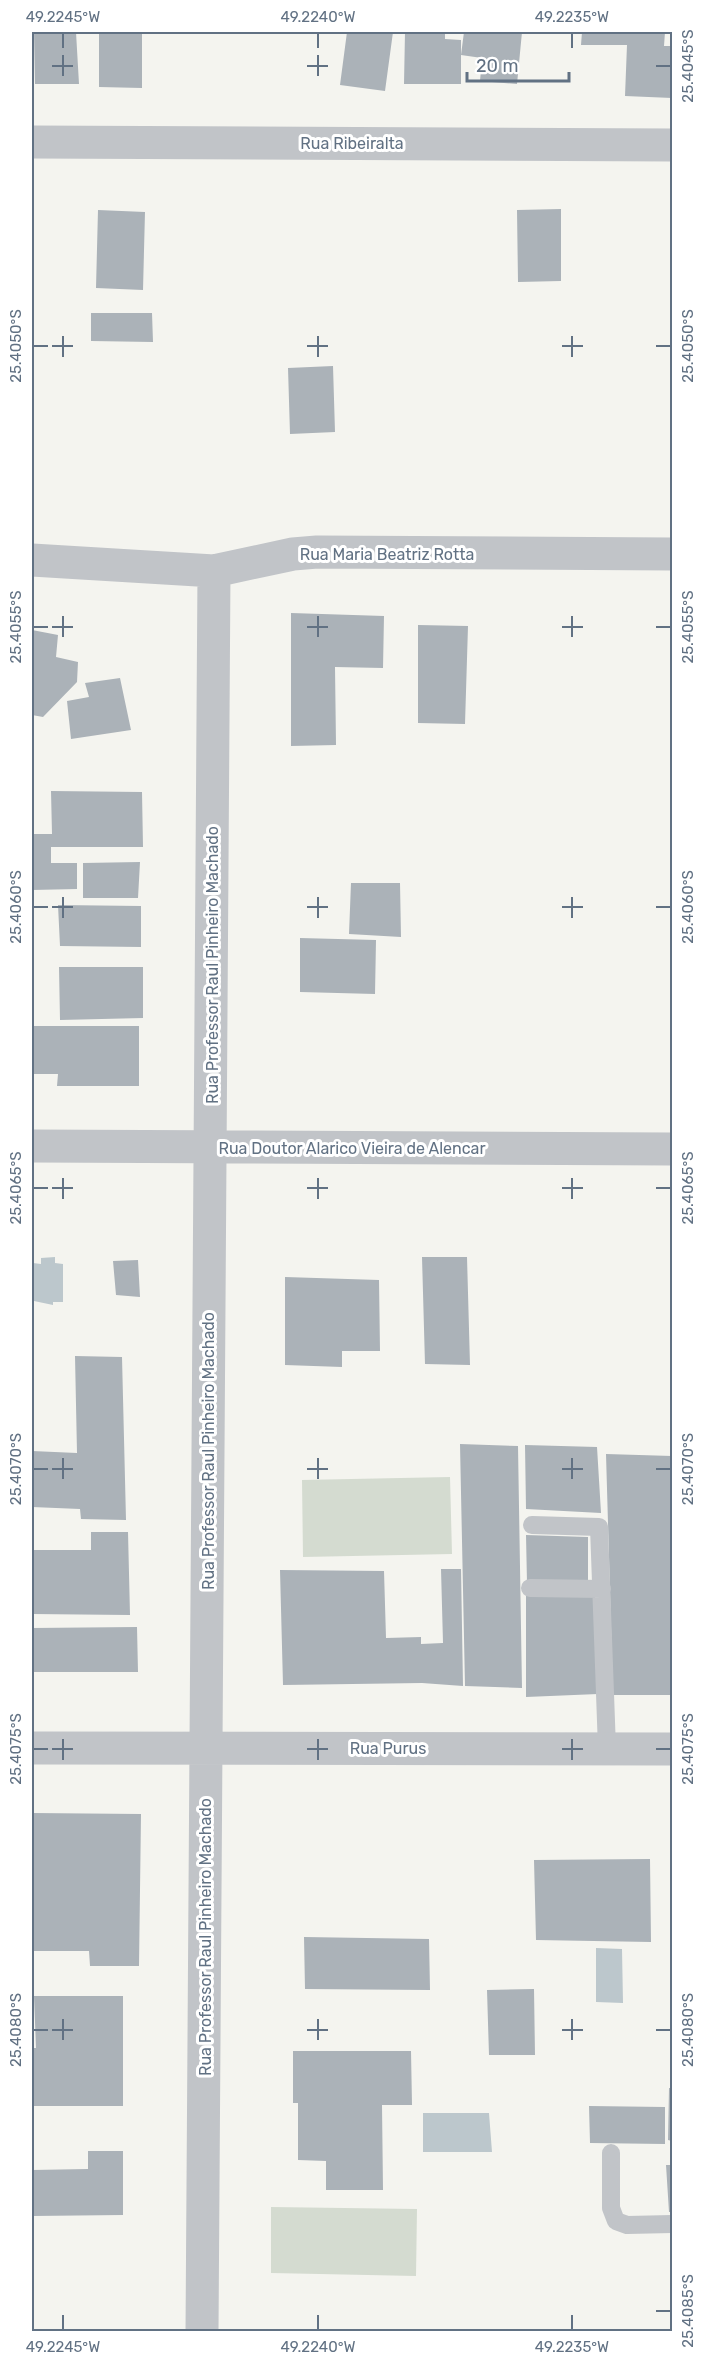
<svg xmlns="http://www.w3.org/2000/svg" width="704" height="2363" viewBox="0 0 704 2363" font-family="Rubik,sans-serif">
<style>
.green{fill:#d4dbd0}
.water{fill:#bcc7cc}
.building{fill:#abb2b8}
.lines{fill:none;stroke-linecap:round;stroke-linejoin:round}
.service{stroke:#c1c4c8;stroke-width:18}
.minor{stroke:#c1c4c8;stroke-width:33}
.ticks{fill:none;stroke:#617183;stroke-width:2}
.labels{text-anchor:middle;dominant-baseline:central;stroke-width:6;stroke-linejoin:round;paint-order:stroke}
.street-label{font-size:16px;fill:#617183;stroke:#fff}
.neatline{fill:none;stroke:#617183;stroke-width:2}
.ticks-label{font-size:15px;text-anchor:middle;fill:#617183}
</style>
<rect width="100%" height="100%" fill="#f4f4ef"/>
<path class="green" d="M450 1477 452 1554 303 1557 302 1480Z
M271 2207 417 2209 416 2276 271 2273Z"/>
<path class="water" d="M55 1257V1263L63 1264V1302H53V1305L34 1301 33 1263 41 1264V1258Z
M596 1948 622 1949 623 2003 596 2002Z
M423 2113H489L492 2152H423Z"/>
<path class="building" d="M34 32H76L79 84H35Z
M99 32H142V88L99 87Z
M347 32H393L385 91 340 85Z
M405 32H445V39L461 40V84H404Z
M464 32H522L517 84 480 81 482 58 461 55Z
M582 32H665L664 46H672V98L625 96 627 45H581Z
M561 209V281L518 282 517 210Z
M98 210 145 212 143 290 96 288Z
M91 313H152L153 342 91 341Z
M333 366 335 432 290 434 288 368Z
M291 613 384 616 383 668 335 667 336 745 291 746Z
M418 625 468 626 465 724 418 723Z
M32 630 58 635 56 657 78 662 77 682 43 717 32 715Z
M120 678 131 730 71 739 67 701 89 697 85 683Z
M51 791 142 792 143 847H51V863H77V889L32 890V834H52Z
M140 862 138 898H83V863Z
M351 883H400L401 937 349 934Z
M58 905 141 906V947L60 946Z
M300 938 376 940 375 994 300 992Z
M59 967H143V1018L60 1020Z
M32 1026H139V1086H57L58 1074H32Z
M422 1257H467L470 1365 425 1364Z
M138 1260 140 1297 116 1295 113 1261Z
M285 1277 379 1280 380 1351H342V1367L285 1365Z
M75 1356 122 1357 126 1520 81 1519 80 1509 32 1507V1451L77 1453Z
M460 1444 518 1446 522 1688 465 1686Z
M525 1445 597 1447 601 1513 526 1509Z
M606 1454 672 1456V1695H613Z
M91 1532H128L130 1615 32 1614V1550H91Z
M526 1535 588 1537V1582L527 1583Z
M441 1569H461L463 1686 422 1683 283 1685 280 1570 384 1571 386 1638 421 1637V1644L443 1643Z
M526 1596 595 1597 598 1694 526 1697Z
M137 1627 138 1672H32V1628Z
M32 1813 141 1814 139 1966H90L89 1951H32Z
M650 1859 651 1942 536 1940 534 1860Z
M304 1937 429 1939 430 1990 305 1989Z
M534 1989 535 2055H489L487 1990Z
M34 1996H123V2106H32V2048H36Z
M293 2051H411L412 2105H382L383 2190H326V2161L298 2160V2103H293Z
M669 2088H672V2141L668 2140Z
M589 2106 665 2107V2144L590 2143Z
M88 2151H123V2215L32 2216V2170L88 2169Z
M666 2165H672V2212H669Z"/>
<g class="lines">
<path class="service" d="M532 1525 599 1527 607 1749
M530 1588 602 1589
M611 2153V2208L616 2221 627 2225 672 2224"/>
<path class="minor" d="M32 142 672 145
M32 560 214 571 293 554 317 552 672 554
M32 1146 672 1149
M32 1748 672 1749
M202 2332 214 571"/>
</g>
<path class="ticks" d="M63 33V48M318 33V48M572 33V48M63 55V76M318 55V76M52 66H73M307 66H328M656 66H671M63 336V357M318 336V357M572 336V357M33 346H48M52 346H73M307 346H328M562 346H583M656 346H671M63 616V637M318 616V637M572 616V637M33 627H48M52 627H73M307 627H328M562 627H583M656 627H671M63 897V918M318 897V918M572 897V918M33 907H48M52 907H73M307 907H328M562 907H583M656 907H671M63 1178V1199M318 1178V1199M572 1178V1199M33 1188H48M52 1188H73M307 1188H328M562 1188H583M656 1188H671M63 1458V1479M318 1458V1479M572 1458V1479M33 1469H48M52 1469H73M307 1469H328M562 1469H583M656 1469H671M63 1739V1760M318 1739V1760M572 1739V1760M33 1749H48M52 1749H73M307 1749H328M562 1749H583M656 1749H671M63 2019V2040M318 2019V2040M572 2019V2040M33 2030H48M52 2030H73M307 2030H328M562 2030H583M656 2030H671M656 2311H671M63 2315V2330M318 2315V2330M572 2315V2330"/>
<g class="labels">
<g class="street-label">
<text x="352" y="143">Rua Ribeiralta</text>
<text x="387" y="554">Rua Maria Beatriz Rotta</text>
<text transform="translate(212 965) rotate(-90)">Rua Professor Raul Pinheiro Machado</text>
<text x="352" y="1148">Rua Doutor Alarico Vieira de Alencar</text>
<text transform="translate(208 1451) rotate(-90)">Rua Professor Raul Pinheiro Machado</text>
<text x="388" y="1748">Rua Purus</text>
<text transform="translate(205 1937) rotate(-90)">Rua Professor Raul Pinheiro Machado</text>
</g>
</g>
<rect width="704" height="2363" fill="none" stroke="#ffffff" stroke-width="66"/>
<path d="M467 72v9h102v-9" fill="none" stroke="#617183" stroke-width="3"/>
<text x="476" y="72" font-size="18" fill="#617183" stroke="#ffffff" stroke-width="4.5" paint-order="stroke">20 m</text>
<rect x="33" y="33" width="638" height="2297" class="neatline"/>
<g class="ticks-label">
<text x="63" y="22">49.2245°W</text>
<text x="318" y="22">49.2240°W</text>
<text x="572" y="22">49.2235°W</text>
<text transform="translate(688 66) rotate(-90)" y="5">25.4045°S</text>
<text transform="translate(16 346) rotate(-90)" y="5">25.4050°S</text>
<text transform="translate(688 346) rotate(-90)" y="5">25.4050°S</text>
<text transform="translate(16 627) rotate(-90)" y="5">25.4055°S</text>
<text transform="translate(688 627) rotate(-90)" y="5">25.4055°S</text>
<text transform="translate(16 907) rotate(-90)" y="5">25.4060°S</text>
<text transform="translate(688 907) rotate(-90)" y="5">25.4060°S</text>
<text transform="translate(16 1188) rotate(-90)" y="5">25.4065°S</text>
<text transform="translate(688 1188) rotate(-90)" y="5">25.4065°S</text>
<text transform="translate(16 1469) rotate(-90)" y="5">25.4070°S</text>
<text transform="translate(688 1469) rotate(-90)" y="5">25.4070°S</text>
<text transform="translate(16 1749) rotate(-90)" y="5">25.4075°S</text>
<text transform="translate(688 1749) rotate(-90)" y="5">25.4075°S</text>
<text transform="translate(16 2030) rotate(-90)" y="5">25.4080°S</text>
<text transform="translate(688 2030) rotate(-90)" y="5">25.4080°S</text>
<text transform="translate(688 2311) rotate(-90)" y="5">25.4085°S</text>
<text x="63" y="2352">49.2245°W</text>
<text x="318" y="2352">49.2240°W</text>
<text x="572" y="2352">49.2235°W</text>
</g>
</svg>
